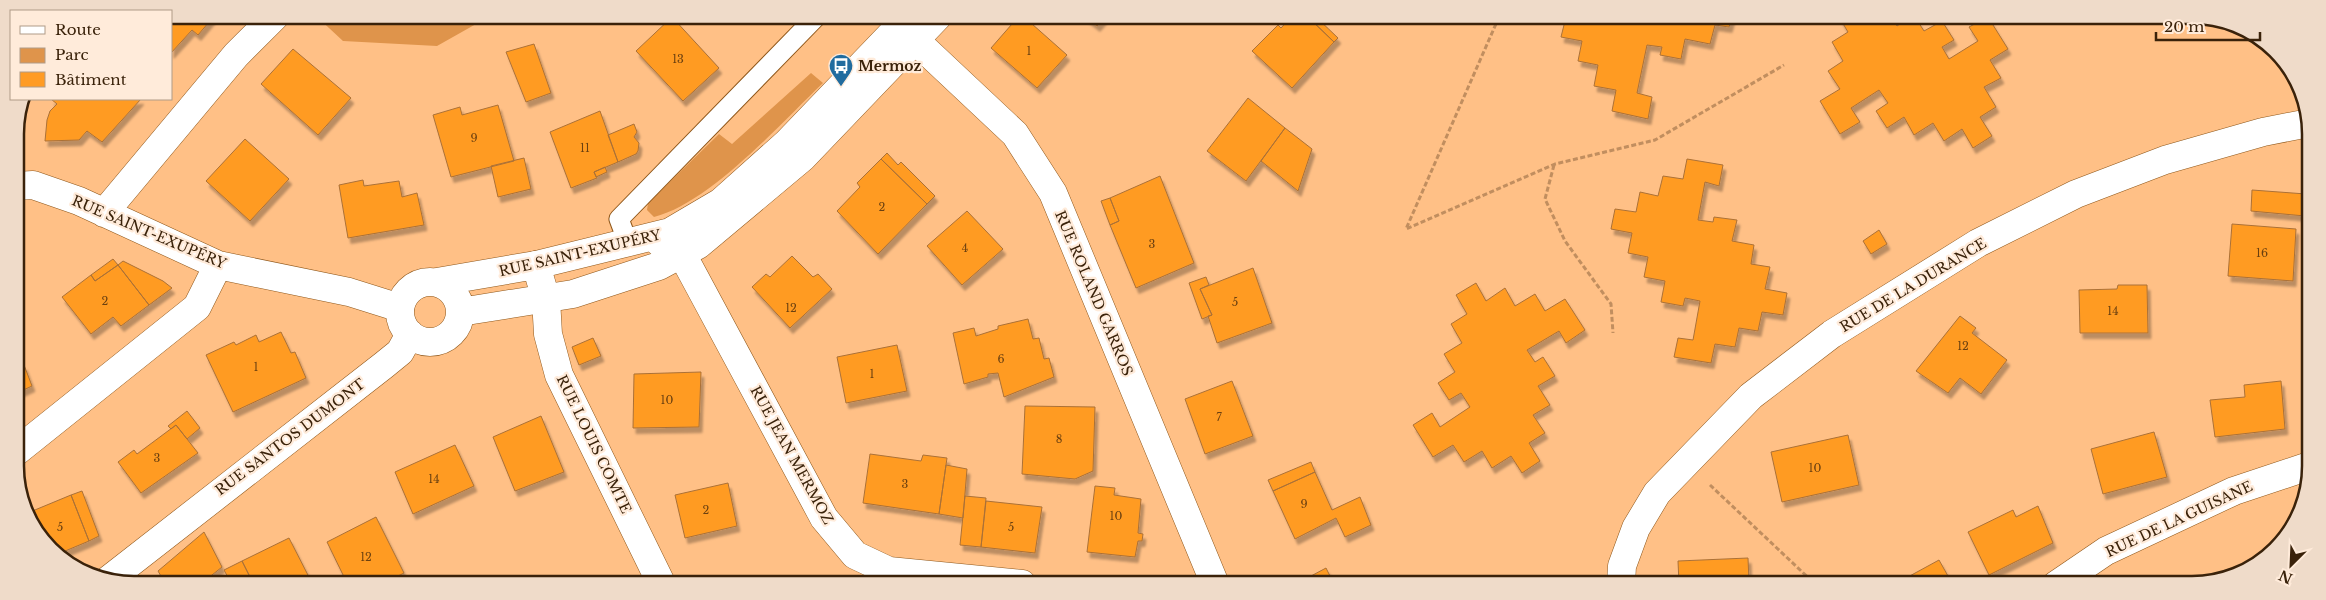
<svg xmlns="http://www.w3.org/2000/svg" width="2326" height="600" viewBox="0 0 2326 600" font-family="'Libre Baskerville',serif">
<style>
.green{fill:#df944b}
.building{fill:#ff9b24;stroke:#ab7137;filter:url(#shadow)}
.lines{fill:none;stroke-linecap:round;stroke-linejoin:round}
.service-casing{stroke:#8f571a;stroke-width:21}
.minor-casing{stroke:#8f571a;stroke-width:29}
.secondary-casing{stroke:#8f571a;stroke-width:29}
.path{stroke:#c18e5f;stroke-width:3;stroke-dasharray:5 2.5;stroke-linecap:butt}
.service{stroke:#fff;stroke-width:19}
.minor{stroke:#fff;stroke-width:28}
.secondary{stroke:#fff;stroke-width:28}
.labels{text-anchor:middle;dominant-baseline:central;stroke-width:4.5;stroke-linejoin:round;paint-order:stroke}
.number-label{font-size:11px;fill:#6b4010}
.poi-label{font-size:14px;font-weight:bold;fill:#3a220a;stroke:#ffebda;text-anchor:start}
.street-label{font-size:14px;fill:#3a220a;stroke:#ffebda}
.rim{fill:none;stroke:#3a220a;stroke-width:2.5}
</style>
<defs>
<filter id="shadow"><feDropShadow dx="3" dy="5.5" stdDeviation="1" flood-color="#0004"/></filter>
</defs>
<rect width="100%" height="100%" fill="#ffc086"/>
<path class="green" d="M315 15H492L437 46 343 41Z
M811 73 823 83C780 124 710 203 654 217L647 210 648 203 719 134 732 144Z"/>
<path class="building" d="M171 15H215L198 35 192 30 171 53Z
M1019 16H1023L1067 55 1037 88 991 48Z
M1084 16H1106L1097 26Z
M1292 16H1307L1334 42 1292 88 1252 51 1278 25 1281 28Z
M1307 16H1315L1338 38 1334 42Z
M672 17 719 68 683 101 636 51Z
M1566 17 1587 19V17H1732L1729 27 1715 25 1710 44 1685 39 1681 59 1660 55 1662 47 1647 45 1637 93 1652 97 1648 119 1612 111 1616 90 1594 86 1598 65 1578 61 1582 41 1561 37Z
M1839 17H1867L1868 19 1871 17H1891L1897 26 1910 17H1915L1924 31 1942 21 1954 40 1942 47 1949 59 1978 41 1969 27 1988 17 2008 49 1990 60 2001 78 1984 87 1996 107 1980 117 1992 136 1973 148 1962 129 1944 141 1933 123 1914 135 1904 117 1887 128 1876 111 1888 103 1879 90 1851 108 1860 122 1840 134 1820 101 1840 89 1828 71 1843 61 1832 42 1848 32Z
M534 44 551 93 526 102 506 52Z
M293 49 351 98 318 135 261 84Z
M1248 98 1285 128 1246 181 1207 151Z
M51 99H141L102 142 87 131 79 140 45 141 47 120 50 111 57 104Z
M498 105 514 161 451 177 433 115 460 107 462 115Z
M600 111 618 162 594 172 597 178 571 188 550 132Z
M634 124 637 132 634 137 639 143 638 151 636 154 618 162 608 135Z
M1285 128 1312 149 1298 191 1261 161Z
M245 139 289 179 250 221 206 181Z
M887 153 898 165 901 162 935 196 927 204 881 159Z
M524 158 531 189 498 197 491 166Z
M881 159 927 204 878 254 837 211 860 187 857 183Z
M1687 159 1723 165 1719 186 1705 182 1698 220 1713 222 1714 217 1737 220 1732 241 1754 245 1751 264 1770 267 1765 289 1787 293 1783 315 1762 312 1758 331 1739 328 1735 347 1715 344 1711 363 1674 357 1678 338 1693 340 1700 301 1685 298 1683 306 1661 302 1665 281 1644 277 1648 257 1628 253 1632 233 1611 229 1615 209 1636 212 1640 192 1658 196 1663 176 1683 179Z
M605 167 607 172 596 177 594 172Z
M1160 176 1194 263 1136 288 1110 225 1119 221 1110 198Z
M363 180 364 186 399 181 402 197 417 193 424 225 348 238 339 185Z
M2252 190 2306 194 2305 216 2251 211Z
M1110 198 1119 221 1110 225 1101 201Z
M967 211 1003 249 962 285 927 246Z
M2232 224 2296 229 2293 281 2228 276Z
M1879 230 1887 244 1871 254 1863 241Z
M792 256 813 277 818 274 832 289 790 328 752 287 766 274 770 277Z
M113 259 118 265 95 281 91 275Z
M123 261 163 281 172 288 149 305 118 265Z
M118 265 149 305 121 326 113 317 91 334 62 297 91 275 95 281Z
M1253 268 1272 323 1217 343 1208 316 1212 315 1200 289Z
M1206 277 1209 285 1200 289 1212 315 1202 319 1189 283Z
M1476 283 1486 301 1505 288 1515 306 1535 294 1545 311 1565 299 1585 330 1566 343 1559 331 1527 350 1535 362 1543 357 1555 376 1538 386 1550 405 1533 415 1545 433 1529 443 1540 461 1522 473 1511 456 1492 468 1482 451 1464 462 1453 445 1433 457 1413 425 1432 413 1440 427 1470 407 1461 393 1449 400 1438 383 1455 372 1444 354 1462 343 1451 324 1467 314 1456 295Z
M2118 285H2147L2148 333H2080L2079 290 2117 289Z
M1960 316 1976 328 1972 333 2007 360 1981 394 1960 378 1948 393 1916 371Z
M1028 319 1033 339 1039 338 1044 359 1049 358 1054 377 1004 397 998 373 988 374V377L964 384 953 333 974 328 976 336 998 329V326Z
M281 332 291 353 295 352 306 378 233 412 206 355 234 342 236 345 256 335 259 342Z
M593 338 601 356 579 365 572 347Z
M897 345 907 391 846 403 837 357Z
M24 365 32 386 17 393V369Z
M701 372 699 427 633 428 634 374Z
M1232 381 1253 436 1205 454 1185 399Z
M2281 381 2285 429 2215 437 2210 400 2245 397 2244 385Z
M1025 406 1095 407 1093 471 1075 479 1022 474Z
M187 411 200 428 187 439 176 425 171 429 168 426Z
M541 416 564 472 515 491 493 437Z
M176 425 198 453 141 493 118 462 134 450 137 454Z
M2154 432 2167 477 2103 494 2091 449Z
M1848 435 1859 485 1782 502 1771 452Z
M455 445 474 486 413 514 395 472Z
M870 454 921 461 923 455 947 458 939 514 863 503Z
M1311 462 1315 472 1273 491 1268 480Z
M946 465 967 469 963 518 939 514Z
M1315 472 1332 510 1360 497 1371 525 1345 537 1336 518 1295 539 1273 491Z
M728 483 737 526 685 538 675 495Z
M1095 486 1115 488 1114 495 1141 499 1138 533 1143 534 1142 541H1138L1135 557 1087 552Z
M82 491 99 536 89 541 71 495Z
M71 495 89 541 58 554 50 550 30 512Z
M965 496 986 498 981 547 960 545Z
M986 501 1042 507 1035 553 981 547Z
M2038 506 2053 543 1989 575 1968 532 2013 510 2016 517Z
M376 517 404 573 384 583H347L327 542Z
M204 532 222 567 202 583H165L158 571Z
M289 538 312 583H253L242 561Z
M1748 558 1749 582 1757 580V584H1679L1678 561Z
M1939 560 1953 585 1895 584Z
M242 561 253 583H231L224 570Z
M1326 568 1334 584H1296Z"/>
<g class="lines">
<defs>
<path id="service" d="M628 243 619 219 817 16"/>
<path id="minor" d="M900 26 1015 134 1053 193 1215 584
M16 186 33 185 79 201 218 265 349 292 400 308
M104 213 236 55 276 15
M660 243 682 254 824 518 855 555 889 571 1022 584
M536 265 546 299 548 334 559 375 661 583
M17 451 197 307 218 265
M1621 584 1622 566 1636 528 1657 493 1751 396 1832 334 1978 243 2076 194 2165 160 2263 132 2309 123
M2056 585 2106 551 2234 491 2309 466"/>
<path id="secondary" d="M437 282 536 265 670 232 721 202 787 143 909 16
M400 312a30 30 0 1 1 60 0a30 30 0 1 1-60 0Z
M460 312 573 294 659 266 698 245 802 158 938 16
M107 581 384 365 400 352 410 334"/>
</defs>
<use href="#service" class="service-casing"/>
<use href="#minor" class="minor-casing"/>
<use href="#secondary" class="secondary-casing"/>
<path class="path" d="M1499 17 1406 229 1555 164 1655 140 1784 65
M1554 165 1545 199 1565 241 1611 304 1613 333
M1710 485 1815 584"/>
<use href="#service" class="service"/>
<use href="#minor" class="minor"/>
<use href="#secondary" class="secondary"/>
</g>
<defs>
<symbol id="bus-pin" viewBox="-11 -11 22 30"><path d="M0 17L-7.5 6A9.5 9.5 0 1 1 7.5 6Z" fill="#216c9f" stroke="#ffebda"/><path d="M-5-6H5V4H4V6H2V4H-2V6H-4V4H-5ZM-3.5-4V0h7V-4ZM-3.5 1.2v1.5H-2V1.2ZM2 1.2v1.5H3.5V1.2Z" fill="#fff"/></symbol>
</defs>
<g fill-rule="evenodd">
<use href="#bus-pin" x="827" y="52" width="28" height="38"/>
</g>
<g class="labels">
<g class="number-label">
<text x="1029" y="51">1</text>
<text x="678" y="59">13</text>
<text x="474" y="138">9</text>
<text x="585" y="148">11</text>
<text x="882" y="207">2</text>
<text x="1152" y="244">3</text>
<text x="965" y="248">4</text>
<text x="2262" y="253">16</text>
<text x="105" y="301">2</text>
<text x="1235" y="302">5</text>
<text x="791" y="308">12</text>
<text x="2113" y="311">14</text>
<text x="1963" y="346">12</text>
<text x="1001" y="359">6</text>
<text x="256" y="367">1</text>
<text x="872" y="374">1</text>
<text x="667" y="400">10</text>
<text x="1219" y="417">7</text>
<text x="1059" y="439">8</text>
<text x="157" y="458">3</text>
<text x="1815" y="468">10</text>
<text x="434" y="479">14</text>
<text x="905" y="484">3</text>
<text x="1304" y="504">9</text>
<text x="706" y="510">2</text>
<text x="1116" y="516">10</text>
<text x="60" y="527">5</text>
<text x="1011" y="527">5</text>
<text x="366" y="557">12</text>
</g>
<g class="poi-label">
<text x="858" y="66">Mermoz</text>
</g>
<g class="street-label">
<text transform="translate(149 232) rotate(23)">RUE SAINT-EXUPÉRY</text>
<text transform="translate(580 253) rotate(-13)">RUE SAINT-EXUPÉRY</text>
<text transform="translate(1913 285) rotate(-31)">RUE DE LA DURANCE</text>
<text transform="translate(1094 293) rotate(67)">RUE ROLAND GARROS</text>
<text transform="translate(290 437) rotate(-37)">RUE SANTOS DUMONT</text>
<text transform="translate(594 444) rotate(64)">RUE LOUIS COMTE</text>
<text transform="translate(792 455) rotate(61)">RUE JEAN MERMOZ</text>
<text transform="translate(2179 519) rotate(-25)">RUE DE LA GUISANE</text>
</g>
</g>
<path d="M0 0H2326V600H0ZM134 24H2192A110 110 0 0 1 2302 134V466A110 110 0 0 1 2192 576H134A110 110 0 0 1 24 466V134A110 110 0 0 1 134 24Z" fill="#efdbc9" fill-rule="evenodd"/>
<path class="rim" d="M134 24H2192A110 110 0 0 1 2302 134V466A110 110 0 0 1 2192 576H134A110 110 0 0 1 24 466V134A110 110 0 0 1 134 24Z"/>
<rect x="10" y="10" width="162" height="90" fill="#ffebda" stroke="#b09b87"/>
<rect x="20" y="26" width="25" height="8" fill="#ffffff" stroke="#b09b87"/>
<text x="55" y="35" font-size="15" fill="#3a220a">Route</text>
<rect x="20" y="48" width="25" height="15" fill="#df944b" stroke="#b09b87"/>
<text x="55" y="60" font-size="15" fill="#3a220a">Parc</text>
<rect x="20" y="72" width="25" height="15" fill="#ff9b24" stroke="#b09b87"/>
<text x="55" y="85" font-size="15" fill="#3a220a">Bâtiment</text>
<g transform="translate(2291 565) rotate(204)" stroke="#ffebda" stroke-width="4" paint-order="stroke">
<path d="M0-4L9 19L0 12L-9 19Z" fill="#3a220a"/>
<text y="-8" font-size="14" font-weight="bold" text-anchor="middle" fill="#3a220a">N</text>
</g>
<path d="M2156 32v8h104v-8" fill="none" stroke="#3a220a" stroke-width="2.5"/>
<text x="2164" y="32" font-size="15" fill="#3a220a" stroke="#ffebda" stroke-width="4" paint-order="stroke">20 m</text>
</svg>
